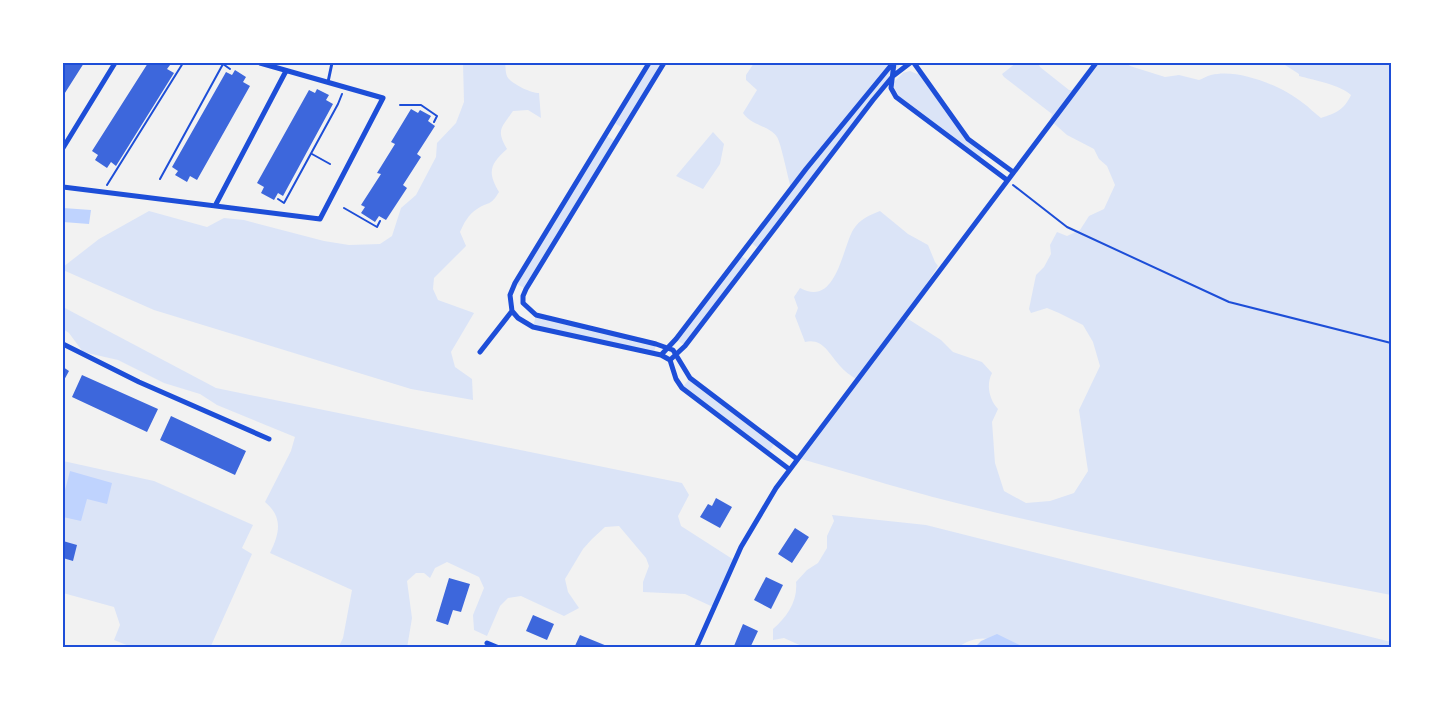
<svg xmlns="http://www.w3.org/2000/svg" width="1454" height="711" viewBox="0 0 1454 711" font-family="'Asap Condensed',sans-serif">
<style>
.green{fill:#dbe4f7}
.water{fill:#bfd3fe}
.building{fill:#3d67dc}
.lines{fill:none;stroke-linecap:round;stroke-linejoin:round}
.path{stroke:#1d4ed8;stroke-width:2}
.service{stroke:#1d4ed8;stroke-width:3}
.minor{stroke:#1d4ed8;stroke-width:5}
.neatline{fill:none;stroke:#1d4ed8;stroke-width:2}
</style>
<rect width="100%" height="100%" fill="#f2f2f2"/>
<path class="green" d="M463 63H505C506 68 505 73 508 78 514 85 531 93 539 93L541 118 528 110 513 111C501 128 496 130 507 149 490 164 487 172 499 192 490 207 489 201 477 209 468 215 464 223 460 232L466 246 434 278 433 289 438 300 474 313 451 352 455 367 472 379 473 400 411 389 154 310 63 270V267L99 239 149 211 207 227 224 218 244 220 324 241 349 245 380 244 392 236 401 208 416 195 436 157 437 143 456 123 464 102Z
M649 63H664L623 128 613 122Z
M754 63H901L759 249 750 242 791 188C788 178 781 143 777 137 770 126 752 126 743 113L757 90 746 80V75Z
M1016 63H1038L1040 67 1069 90H1072L1093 63H1127L1130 66 1165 77 1179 75 1199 80C1202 79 1207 76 1211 75 1238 68 1282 86 1303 103 1309 107 1314 113 1321 118 1336 113 1344 110 1351 95 1341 85 1314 80 1299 76V74L1282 63H1391V595C1252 568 1114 541 977 508 917 494 857 475 798 458L856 379C850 375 844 371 840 366 829 354 823 338 805 342L795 316 798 308 794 297 800 288C836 308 842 249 853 230 860 219 868 216 880 211L908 234 928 245 935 262 938 266 905 317 941 340 953 352 982 362 992 373C986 385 989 399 998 409L992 422 995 463 1004 491 1026 503 1050 501 1074 493 1088 471 1079 410 1100 366 1093 342 1083 325 1059 313 1047 308 1031 313 1029 309 1036 275 1044 267 1051 254 1050 245 1057 232 1067 236 1080 230 1089 216 1104 209 1115 185 1107 166 1099 159 1094 149 1067 135 1050 120 1052 114 1004 77 1002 74Z
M910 71 917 74 920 71 968 139 985 152 979 160 896 97 898 94 892 84 903 73Z
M713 132 724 144 720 164 703 189 676 176Z
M605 135 615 141 526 289 515 283Z
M740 255 749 261 685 346 676 339Z
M63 307 216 388 682 483 689 495 678 516 681 526 734 560 713 607 685 594 643 592V582L649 566 646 558 619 526 605 527 592 539 583 549 565 579 568 592 579 608 564 616 521 596 508 598 500 606 487 636 474 630 473 615 484 588 479 577 447 562 435 568 430 578 424 573H416L407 581 412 618 407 648H338L343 638 352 590 270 553C279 534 284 518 265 502L291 451 295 437 217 405 200 394 164 383 118 360 83 352 69 333 63 329Z
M536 315 656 344 654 353 533 327Z
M690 378 775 443 768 453 682 388Z
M63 461 154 481 253 525 242 548 252 554 210 648H134L114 640 120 625 114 607 63 593Z
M832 515 926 525 1391 642V648H1017C995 639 978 632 957 648H806L784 638 773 640V629C787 617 798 601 796 582L807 570 818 563 827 548V536L834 521Z"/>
<path class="water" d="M63 208 91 210 89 224 63 222Z
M70 471 112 483 107 504 87 499 81 521 63 517V498Z
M997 634 1026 648H974L981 641Z"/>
<path class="building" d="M63 63H84L63 96Z
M148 63H167L170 65 167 69 174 73 116 166 111 162 107 168 95 160 98 155 92 151Z
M235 70 246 77 243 82 250 86 197 180 190 176 187 182 175 175 178 171 172 167 226 72 232 75Z
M317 89 329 95 326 100 333 104 283 196 278 193 274 200 261 193 264 187 257 183 309 90 315 93Z
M411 109 418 113 420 110 431 116 428 121 435 126 417 154 421 157 403 185 407 188 386 220 379 216 375 222 361 213 365 207 361 205 381 174 377 173 395 144 391 142Z
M63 367 69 371 63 382Z
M82 375 158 409 147 432 72 397Z
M171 416 246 451 235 475 160 440Z
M716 498 732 507 720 528 700 517 708 504 712 506Z
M795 528 809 537 792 563 778 554Z
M63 541 77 545 73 561 63 558Z
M766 577 783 585 771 609 754 600Z
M449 578 470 584 461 612 453 610 448 625 436 621Z
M533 615 554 624 547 640 526 631Z
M743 624 758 631 750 648 734 646Z
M580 635 607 646 606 648H574Z"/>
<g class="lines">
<path class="path" d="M400 105H421L437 116 434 122
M312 154 330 164
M160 179 223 64 230 69
M107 185 183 63
M1013 185 1067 227 1229 302 1391 343
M278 199 284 203 338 104 342 94
M344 208 377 227 380 221"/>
<path class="service" d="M328 82 332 63"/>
<path class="minor" d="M664 63 526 289 523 296V303L536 315 656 344 673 350 690 378 797 459
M894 63 891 88 896 97 1007 180
M914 63 968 139 1013 172
M63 148 115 63
M63 187 320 219 383 98 260 63
M215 206 286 71
M512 311 510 295 515 283 649 63
M512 311 518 318 533 327 661 355 670 360
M63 344 139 382 269 439
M480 352 512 311
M661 355 676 339 806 169 893 63
M670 360 685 346 873 100 893 76 910 63
M670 360 676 379 682 388 789 469
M487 643 499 648
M696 648 741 547 776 488 1096 63"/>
</g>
<rect width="1454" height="711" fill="none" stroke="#ffffff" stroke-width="129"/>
<rect x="64" y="64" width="1326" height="582" class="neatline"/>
</svg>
